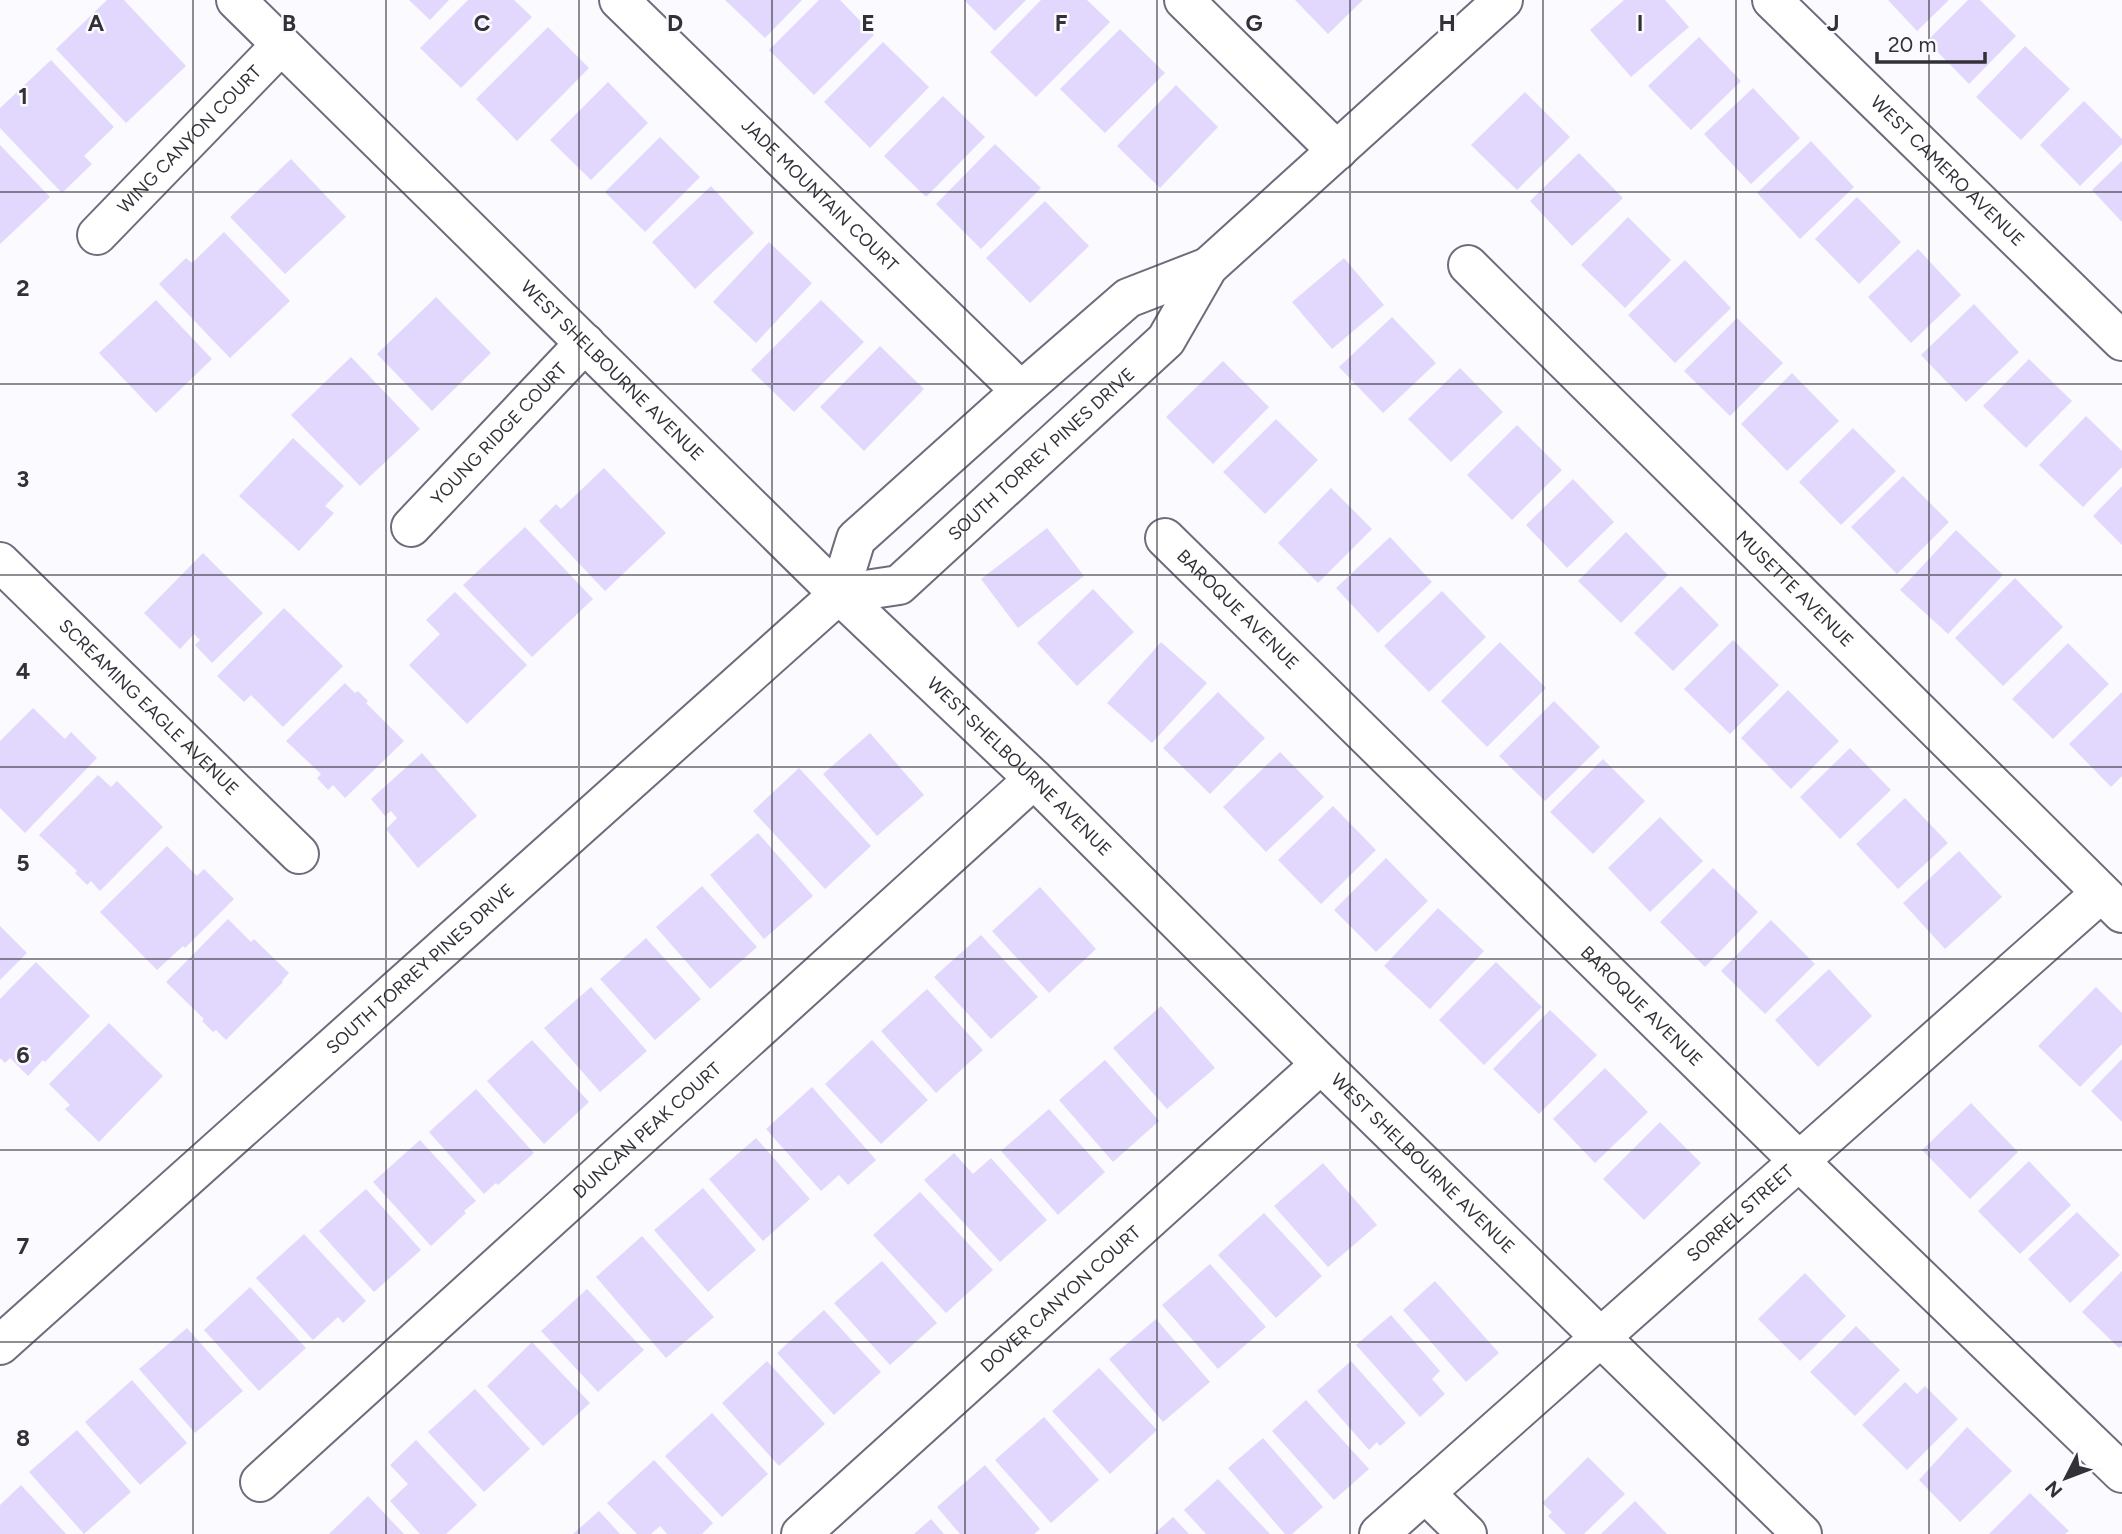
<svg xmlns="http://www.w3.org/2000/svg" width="2122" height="1534" viewBox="0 0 2122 1534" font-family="Figtree,sans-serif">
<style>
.building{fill:#e2d8fd}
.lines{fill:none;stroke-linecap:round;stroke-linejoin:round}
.minor-casing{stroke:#6f6b7c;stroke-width:42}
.minor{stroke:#fff;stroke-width:38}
.grid{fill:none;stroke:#333138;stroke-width:2;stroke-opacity:0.55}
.labels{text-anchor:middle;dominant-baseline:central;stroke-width:5;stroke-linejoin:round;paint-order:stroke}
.street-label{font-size:18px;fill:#333138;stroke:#fbfafe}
.grid-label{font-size:23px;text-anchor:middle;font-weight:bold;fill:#333138;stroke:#fbfafe;stroke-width:5;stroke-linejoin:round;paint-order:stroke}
</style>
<rect width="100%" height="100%" fill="#fbfafe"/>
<path class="building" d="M107 0H124L186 66 126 123 56 49Z
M409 0H449L430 20Z
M468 0H514L532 17 461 88 420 48Z
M725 0H802L765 38Z
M819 0H840L874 35 814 95 769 50Z
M964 0H1026L995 31Z
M1041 0H1087L1110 22 1036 97 990 52Z
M1295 0H1363L1328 34Z
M1624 0H1665L1689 27 1631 77 1590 30Z
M1888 0H1949L1917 31Z
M1968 0H1980L2016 36 1969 84 1927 41Z
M548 27 589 68 517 141 476 99Z
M1120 29 1165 73 1105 133 1060 89Z
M1699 37 1741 81 1691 130 1648 86Z
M883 42 929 87 870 148 824 102Z
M2025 46 2070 89 2021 140 1976 97Z
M51 60 114 127 84 156 92 164 62 193 0 128V108Z
M608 82 648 123 591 180 550 140Z
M1176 85 1218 127 1160 188 1117 146Z
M1753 88 1800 138 1751 184 1704 134Z
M1525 92 1570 137 1517 190 1471 145Z
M943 96 985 137 926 197 884 156Z
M2084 101 2122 139V144L2080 186 2040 145Z
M660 137 700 177 645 232 605 192Z
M1811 141 1854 187 1800 239 1757 193Z
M995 144 1041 188 981 249 936 204Z
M0 145 50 197 0 244Z
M1579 153 1623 198 1572 246 1530 201Z
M291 159 346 217 285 274 230 217Z
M2122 161V222L2092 190Z
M711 186 754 233 695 289 652 242Z
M1857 197 1901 242 1859 284 1815 239Z
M1045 201 1089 246 1030 303 986 258Z
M1628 217 1671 260 1625 308 1581 265Z
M224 232 290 301 230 358 159 284 186 258 192 263Z
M769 242 812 283 756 343 713 302Z
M1918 249 1961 295 1911 343 1868 297Z
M1344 258 1384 305 1332 349 1292 302Z
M1685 260 1731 308 1675 363 1628 315Z
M436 297 491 353 432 411 377 354Z
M156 300 212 359 156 413 99 353Z
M821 300 864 342 794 412 751 370Z
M1974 304 2019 352 1966 402 1921 355Z
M1392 317 1436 363 1383 413 1339 367Z
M1737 318 1783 363 1730 416 1684 371Z
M880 346 924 389 864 451 820 407Z
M351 357 420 429 360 486 291 415Z
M2029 359 2072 401 2026 448 1983 406Z
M1223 361 1269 407 1213 464 1166 417Z
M1460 368 1503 412 1451 462 1408 419Z
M1792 373 1839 421 1787 471 1741 424Z
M2086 416 2122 451V467L2083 507 2039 465Z
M1276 419 1318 460 1265 514 1223 472Z
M1517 425 1562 470 1512 520 1467 475Z
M1853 428 1896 471 1841 525 1799 482Z
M293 438 344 486 325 506 334 513 299 551 239 496Z
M604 468 666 533 605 591 539 521 556 504 561 509Z
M1903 476 1949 522 1897 574 1851 527Z
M1573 479 1614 522 1567 568 1526 525Z
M2122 486V545L2093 516Z
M1331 488 1372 529 1318 583 1278 543Z
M525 527 593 599 532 657 463 585Z
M1047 528 1084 576 1018 628 981 579Z
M1956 530 2003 575 1948 634 1900 590Z
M1626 532 1668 575 1621 623 1578 581Z
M1390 537 1432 582 1378 633 1336 588Z
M203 553 263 613 212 663 195 645 200 640 194 634 180 649 144 613Z
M2015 578 2063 627 2003 686 1955 638Z
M1681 586 1719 625 1673 671 1634 633Z
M1093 589 1134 632 1077 686 1037 643Z
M1442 591 1486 637 1429 692 1384 646Z
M455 592 527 665 467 724 409 665 440 634 426 620Z
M284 608 343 666 283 727 251 695 244 702 217 676Z
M1733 640 1779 685 1730 734 1684 689Z
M1161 642 1207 683 1152 743 1107 703Z
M1500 642 1546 688 1487 747 1441 701Z
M2068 643 2109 684 2053 739 2012 699Z
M345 683 355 693 358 691 368 701 366 703 404 741 345 798 333 785 328 790 317 778 321 774 286 741Z
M1788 690 1839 741 1791 789 1741 738Z
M1218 692 1265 738 1210 794 1163 748Z
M2122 692V776L2111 787 2069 744Z
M1554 701 1600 747 1545 801 1499 756Z
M33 708 65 739 71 732 97 758 25 833 0 808V741Z
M870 733 924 795 877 836 823 774Z
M1850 748 1891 790 1840 839 1800 797Z
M1280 752 1324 797 1266 852 1223 807Z
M422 753 477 816 418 868 386 829 397 818 391 811 385 816 371 799Z
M1603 759 1645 801 1593 854 1550 812Z
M799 768 871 846 825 889 753 811Z
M98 775 111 787 117 781 163 827 100 891 91 881 87 885 75 873 77 871 39 835Z
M1905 798 1948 843 1898 889 1856 844Z
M1333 806 1376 850 1321 904 1278 860Z
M1660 817 1703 861 1650 912 1608 868Z
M758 833 813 896 764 939 710 875Z
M167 846 197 876 204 869 234 899 185 948 183 946 157 970 100 912Z
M1959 851 2002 897 1945 949 1903 903Z
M1386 858 1428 901 1376 952 1334 910Z
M1713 868 1758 912 1705 967 1660 922Z
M702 886 757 947 710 989 656 927Z
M1040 887 1096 949 1049 993 992 931Z
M1438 908 1484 951 1430 1009 1384 966Z
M228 919 251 942 254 939 289 973 282 981 283 982 226 1040 216 1030 213 1032 202 1021 204 1019 166 982Z
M1771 920 1815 964 1765 1014 1721 971Z
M0 926 27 953 0 980Z
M981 935 1038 997 991 1039 934 977Z
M646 938 701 999 655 1040 600 979Z
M36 962 90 1016 45 1062 43 1060 28 1076 10 1058 5 1063 0 1058V999Z
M1496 962 1542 1007 1484 1065 1439 1020Z
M1829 969 1872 1016 1818 1067 1775 1020Z
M591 987 647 1051 600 1092 544 1028Z
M2096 987 2122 1013V1044L2080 1087 2038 1046Z
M927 989 983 1050 936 1093 881 1031Z
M1161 1006 1215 1068 1167 1109 1113 1048Z
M1550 1010 1597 1055 1539 1114 1493 1069Z
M109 1023 163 1076 99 1142 65 1109 70 1105 49 1084Z
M532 1040 589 1102 544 1144 487 1081Z
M872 1040 928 1100 881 1144 825 1084Z
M2122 1059V1122L2091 1091Z
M1105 1060 1159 1121 1113 1162 1059 1100Z
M1605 1068 1648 1112 1595 1163 1553 1119Z
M812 1087 876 1160 848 1185 839 1175 821 1191 766 1129Z
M476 1089 534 1153 498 1185 496 1183 484 1194 429 1132Z
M1971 1103 2018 1152 1970 1199 1922 1150Z
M1049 1109 1105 1172 1058 1215 1001 1151Z
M1660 1122 1701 1163 1644 1220 1603 1179Z
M756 1138 810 1199 763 1241 709 1179Z
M420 1140 476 1201 464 1211 466 1213 431 1246 373 1182Z
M954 1153 973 1174 991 1158 1047 1220 1000 1262 924 1180Z
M2029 1161 2071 1205 2020 1254 1978 1211Z
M1323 1163 1377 1225 1328 1267 1274 1206Z
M703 1188 756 1250 708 1292 654 1230Z
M366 1189 421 1250 374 1292 319 1231Z
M920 1192 993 1270 946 1313 873 1235Z
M2077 1212 2120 1255 2070 1303 2028 1259Z
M1264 1213 1322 1276 1276 1318 1218 1255Z
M304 1234 366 1301 343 1323 338 1317 313 1340 256 1278Z
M642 1236 714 1317 666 1358 596 1277Z
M882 1261 937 1323 890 1365 834 1303Z
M1210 1264 1266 1327 1218 1369 1162 1305Z
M2122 1271V1346L2119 1348 2082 1312Z
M1805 1273 1846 1316 1800 1361 1758 1319Z
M1435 1281 1499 1353 1466 1382 1403 1310Z
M250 1287 306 1348 259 1391 204 1330Z
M587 1289 644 1350 598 1392 541 1331Z
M824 1310 881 1372 834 1415 777 1353Z
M1391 1315 1440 1371 1432 1379 1445 1394 1420 1417 1356 1345Z
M1156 1319 1210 1382 1163 1422 1109 1359Z
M1856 1326 1900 1370 1855 1416 1810 1372Z
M187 1328 243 1391 195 1433 139 1369Z
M532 1342 590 1403 543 1446 487 1386Z
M767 1361 825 1424 779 1466 722 1403Z
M1351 1361 1406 1423 1380 1446 1377 1442 1369 1450 1317 1391Z
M1099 1368 1157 1430 1110 1474 1052 1411Z
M132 1380 187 1443 140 1485 85 1422Z
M1905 1382 1917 1394 1925 1386 1958 1419 1907 1470 1862 1425Z
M475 1389 530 1449 484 1492 428 1432Z
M1306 1400 1369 1469 1334 1500 1272 1431Z
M712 1413 768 1474 722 1517 665 1456Z
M1044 1417 1099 1480 1051 1523 995 1460Z
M1967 1427 2012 1471 1960 1522 1919 1480Z
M77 1430 131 1492 84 1534 29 1472Z
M1263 1438 1323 1507 1292 1534H1285L1228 1468Z
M416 1440 477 1505 446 1534H420L390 1501 408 1484 390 1465Z
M1588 1457 1625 1494 1584 1534H1566L1548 1516 1552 1512 1542 1503Z
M654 1460 713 1523 702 1534H667L660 1526 651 1534H637L607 1503Z
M985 1465 1040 1529 1034 1534H960L937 1507Z
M1218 1479 1270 1534H1206L1184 1510Z
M21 1485 66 1534H0V1505Z
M2030 1493 2069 1531 2065 1534H1989Z
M368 1496 404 1534H329Z
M1635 1501 1667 1534H1601Z
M599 1511 620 1534H573Z
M1173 1517 1189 1534H1154Z
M931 1519 944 1534H914Z"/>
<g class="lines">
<defs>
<g id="minor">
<path id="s1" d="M236 0 839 594 1034 779 1321 1064 1802 1534"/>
<path id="s2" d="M619 0 1021 391"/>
<path d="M1184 0 1337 151"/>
<path id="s3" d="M1772 0 2122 341"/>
<path id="s4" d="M97 235 281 45"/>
<path id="s5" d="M1468 265 2122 913"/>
<path id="s6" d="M411 527 585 343"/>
<path id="s7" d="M1165 538 1799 1161 2122 1473"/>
<path id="s8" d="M0 562 299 854"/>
<path id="s9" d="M839 594 899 585 1166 340 1208 267 1503 0"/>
<path id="s10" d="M0 1345 839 594 856 539 1021 391 1128 298 1208 267"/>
<path id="s11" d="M260 1482 1034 779"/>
<path d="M1425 1493 1467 1534"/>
<path id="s12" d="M801 1534 1321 1064"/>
<path id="s13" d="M1379 1534 2101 893"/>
</g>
</defs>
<use href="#minor" class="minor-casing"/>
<use href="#minor" class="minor"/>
</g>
<path class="grid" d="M193 0V1534M386 0V1534M579 0V1534M772 0V1534M965 0V1534M1157 0V1534M1350 0V1534M1543 0V1534M1736 0V1534M1929 0V1534M0 192H2122M0 384H2122M0 575H2122M0 767H2122M0 959H2122M0 1150H2122M0 1342H2122"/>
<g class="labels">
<g class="street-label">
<text stroke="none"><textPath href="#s4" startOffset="133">WING CANYON COURT</textPath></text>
<text stroke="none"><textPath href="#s3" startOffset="245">WEST CAMERO AVENUE</textPath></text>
<text stroke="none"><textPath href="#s2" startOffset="280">JADE MOUNTAIN COURT</textPath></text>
<text stroke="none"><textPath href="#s1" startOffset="528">WEST SHELBOURNE AVENUE</textPath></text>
<text stroke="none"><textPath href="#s6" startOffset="128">YOUNG RIDGE COURT</textPath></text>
<text stroke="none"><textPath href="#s9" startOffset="254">SOUTH TORREY PINES DRIVE</textPath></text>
<text stroke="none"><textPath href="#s5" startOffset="460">MUSETTE AVENUE</textPath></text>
<text stroke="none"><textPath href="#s7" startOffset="102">BAROQUE AVENUE</textPath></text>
<text stroke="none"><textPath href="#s8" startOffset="208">SCREAMING EAGLE AVENUE</textPath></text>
<text stroke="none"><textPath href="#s1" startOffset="1096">WEST SHELBOURNE AVENUE</textPath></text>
<text stroke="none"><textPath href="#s10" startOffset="564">SOUTH TORREY PINES DRIVE</textPath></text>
<text stroke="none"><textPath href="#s7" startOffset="668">BAROQUE AVENUE</textPath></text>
<text stroke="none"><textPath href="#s11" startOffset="523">DUNCAN PEAK COURT</textPath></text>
<text stroke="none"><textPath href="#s1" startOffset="1662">WEST SHELBOURNE AVENUE</textPath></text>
<text stroke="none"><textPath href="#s13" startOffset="483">SORREL STREET</textPath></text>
<text stroke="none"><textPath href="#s12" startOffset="350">DOVER CANYON COURT</textPath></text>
</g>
</g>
<g class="grid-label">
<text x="96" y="31">A</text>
<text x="289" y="31">B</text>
<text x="482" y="31">C</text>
<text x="675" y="31">D</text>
<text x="868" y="31">E</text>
<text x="1061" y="31">F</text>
<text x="1254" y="31">G</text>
<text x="1447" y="31">H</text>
<text x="1640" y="31">I</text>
<text x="1833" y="31">J</text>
<text x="23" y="104">1</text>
<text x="23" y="296">2</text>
<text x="23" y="487">3</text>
<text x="23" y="679">4</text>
<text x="23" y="871">5</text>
<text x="23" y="1063">6</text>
<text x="23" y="1254">7</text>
<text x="23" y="1446">8</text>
</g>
<g transform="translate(2066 1478) rotate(228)" stroke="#fbfafe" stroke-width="5" paint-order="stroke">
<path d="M0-5L12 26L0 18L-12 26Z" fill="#333138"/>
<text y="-10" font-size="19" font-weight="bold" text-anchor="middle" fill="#333138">N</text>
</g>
<path d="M1877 52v10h108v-10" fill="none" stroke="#333138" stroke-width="3.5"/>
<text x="1888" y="52" font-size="21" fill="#333138" stroke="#fbfafe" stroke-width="5" paint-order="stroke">20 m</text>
</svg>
